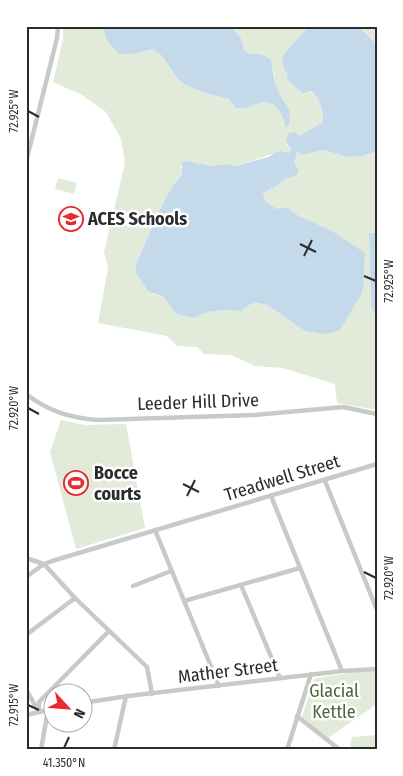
<svg xmlns="http://www.w3.org/2000/svg" width="403" height="776" viewBox="0 0 403 776" font-family="'Fira Sans Condensed',sans-serif">
<style>
.green{fill:#e2ebd9}
.water{fill:#c4daeb}
.lines{fill:none;stroke-linecap:round;stroke-linejoin:round}
.minor{stroke:#c9c9c9;stroke-width:4.5}
.ticks{fill:none;stroke:#2c2c2c;stroke-width:2}
.labels{text-anchor:middle;dominant-baseline:central;stroke-width:5;stroke-linejoin:round;paint-order:stroke}
.poi-label{font-size:18px;font-weight:bold;fill:#2c2c2c;stroke:#fff;text-anchor:start}
.street-label{font-size:18px;fill:#2c2c2c;stroke:#fff}
.park-label{font-size:18px;fill:#4d6939;stroke:#fff}
.neatline{fill:none;stroke:#2c2c2c;stroke-width:2}
.ticks-label{font-size:12px;text-anchor:middle;fill:#2c2c2c}
</style>
<rect width="100%" height="100%" fill="#fff"/>
<path class="green" d="M63 26H102L107 41 142 51 153 49 162 56 178 79 185 85 205 93 229 99 236 108C245 110 247 108 255 104 274 97 281 113 287 128L290 111 280 95 275 83 274 71 261 54H250L244 50 241 38 231 26H309L282 56 288 74 286 80C307 89 325 94 323 122L301 135H298L286 144 291 149 289 153 286 154 283 152 276 153 235 166 227 164 211 166 188 161 181 165 182 172 181 176 173 185 160 209 136 264V272L140 277 154 294 164 297 176 314 194 318 207 312 224 310 241 311 251 304 258 303 267 305 305 331 323 334 332 333 343 325 363 288 299 216 288 208 277 209 265 201 263 193 278 185 282 180 297 175 299 170 294 162 296 152 303 155 323 150 348 157 361 156 375 152 377 150V233H369L371 308 377 315V410L337 403 335 384 282 368 255 366 231 355 204 354 197 347 177 346 167 336 98 323 108 268 104 252 125 163 121 139 106 112 82 95 53 82 63 39Z
M347 26H377V45L356 27Z
M58 178 77 183 74 194 55 189Z
M61 420 85 425 126 424 145 528 76 549 50 452Z
M377 671V704L328 738 302 717 314 680 316 678 357 672Z
M377 735V750H353L350 745 352 737Z"/>
<path class="water" d="M102 26H231L241 38 244 50 250 54H261L271 60 275 83 280 95 290 111 289 125 286 128C283 115 275 99 259 103 249 106 248 110 236 108L229 99 205 93 185 85 178 79 162 56 153 49 131 54H119L107 41Z
M309 26 356 27 361 29 377 45V150L375 152 361 156 348 157 323 150 303 155 297 152 294 162 299 170 297 175 283 180 278 185 263 193 265 201 277 209 281 208H288L299 216 332 231 365 253 363 288 361 295 343 325 339 330 332 333 323 334 305 331 267 305 258 303 251 304 241 311 224 310 208 312 194 318 176 314 164 297 148 291 136 273V264L160 209 173 185 181 176 182 172V162L188 161 211 166 227 164 235 166 268 157 279 151 289 153 291 149C286 143 285 140 289 133L295 132 298 135H301L323 122C324 110 320 99 311 91L303 93 286 79 288 74 284 69 282 56Z
M369 233H377V315L371 308Z"/>
<g class="lines">
<path class="minor" d="M26 162 57 38 58 26
M26 394C48 411 70 418 98 420L254 415 343 407 377 414
M325 481 377 610
M271 496 342 671
M155 530 219 686
M26 558 44 564 75 598 147 667 152 694
M26 577 44 564 52 561 377 464
M241 585 280 678
M133 586 171 571
M184 601 300 568
M26 635 75 598
M26 689 38 711
M82 703 128 696 342 671 377 669
M39 712V702L109 631
M26 715 52 709
M297 716 340 750
M41 750 48 710
M114 750 126 696
M287 750 311 674"/>
</g>
<path class="ticks" d="M28 111 39 117M300 244 316 252M304 256 312 240M364 276 376 281M28 408 39 414M183 484 199 492M187 496 195 480M364 572 376 578M28 705 39 710M64 748 69 737"/>
<defs>
<symbol id="school-ring" viewBox="-11 -11 22 22"><circle r="9.5" fill="#fff" stroke="#e9292d" stroke-width="1.5"/><path d="M0-5L7-2L0 1L-7-2ZM-4 1L0 2.5L4 1V4Q0 6-4 4Z" fill="#e9292d"/></symbol>
<symbol id="stadium-ring" viewBox="-11 -11 22 22"><circle r="9.5" fill="#fff" stroke="#e9292d" stroke-width="1.5"/><path d="M0-5a6.5 5 0 1 0 0 10a6.5 5 0 1 0 0-10ZM-3.5-1.8h7v3.6h-7Z" fill="#e9292d"/></symbol>
</defs>
<g fill-rule="evenodd">
<use href="#school-ring" x="57" y="205" width="28" height="28"/>
<use href="#stadium-ring" x="62" y="469" width="28" height="28"/>
</g>
<g class="labels">
<g class="poi-label">
<text x="88" y="219">ACES Schools</text>
<text x="94" y="473">Bocce<tspan x="94" dy="21">courts</tspan></text>
</g>
<g class="street-label">
<text transform="translate(198 402) rotate(-2)">Leeder Hill Drive</text>
<text transform="translate(282 478) rotate(-17)">Treadwell Street</text>
<text transform="translate(228 671) rotate(-7)">Mather Street</text>
</g>
<g class="park-label">
<text x="334" y="691">Glacial<tspan x="334" dy="21">Kettle</tspan></text>
</g>
</g>
<rect width="403" height="776" fill="none" stroke="#ffffff" stroke-width="55"/>
<g transform="translate(68 708) rotate(116)"><circle r="24" fill="#ffffff" stroke="#ababab"/>
<path d="M0-4L9 19L0 12L-9 19Z" fill="#e9292d"/>
<text y="-8" font-size="14" font-weight="bold" text-anchor="middle" fill="#2c2c2c">N</text>
</g>
<rect x="28" y="28" width="348" height="720" class="neatline"/>
<g class="ticks-label">
<text transform="translate(14 111) rotate(-90)" y="4">72.925°W</text>
<text transform="translate(389 281) rotate(-90)" y="4">72.925°W</text>
<text transform="translate(14 408) rotate(-90)" y="4">72.920°W</text>
<text transform="translate(389 578) rotate(-90)" y="4">72.920°W</text>
<text transform="translate(14 705) rotate(-90)" y="4">72.915°W</text>
<text x="64" y="767">41.350°N</text>
</g>
</svg>
